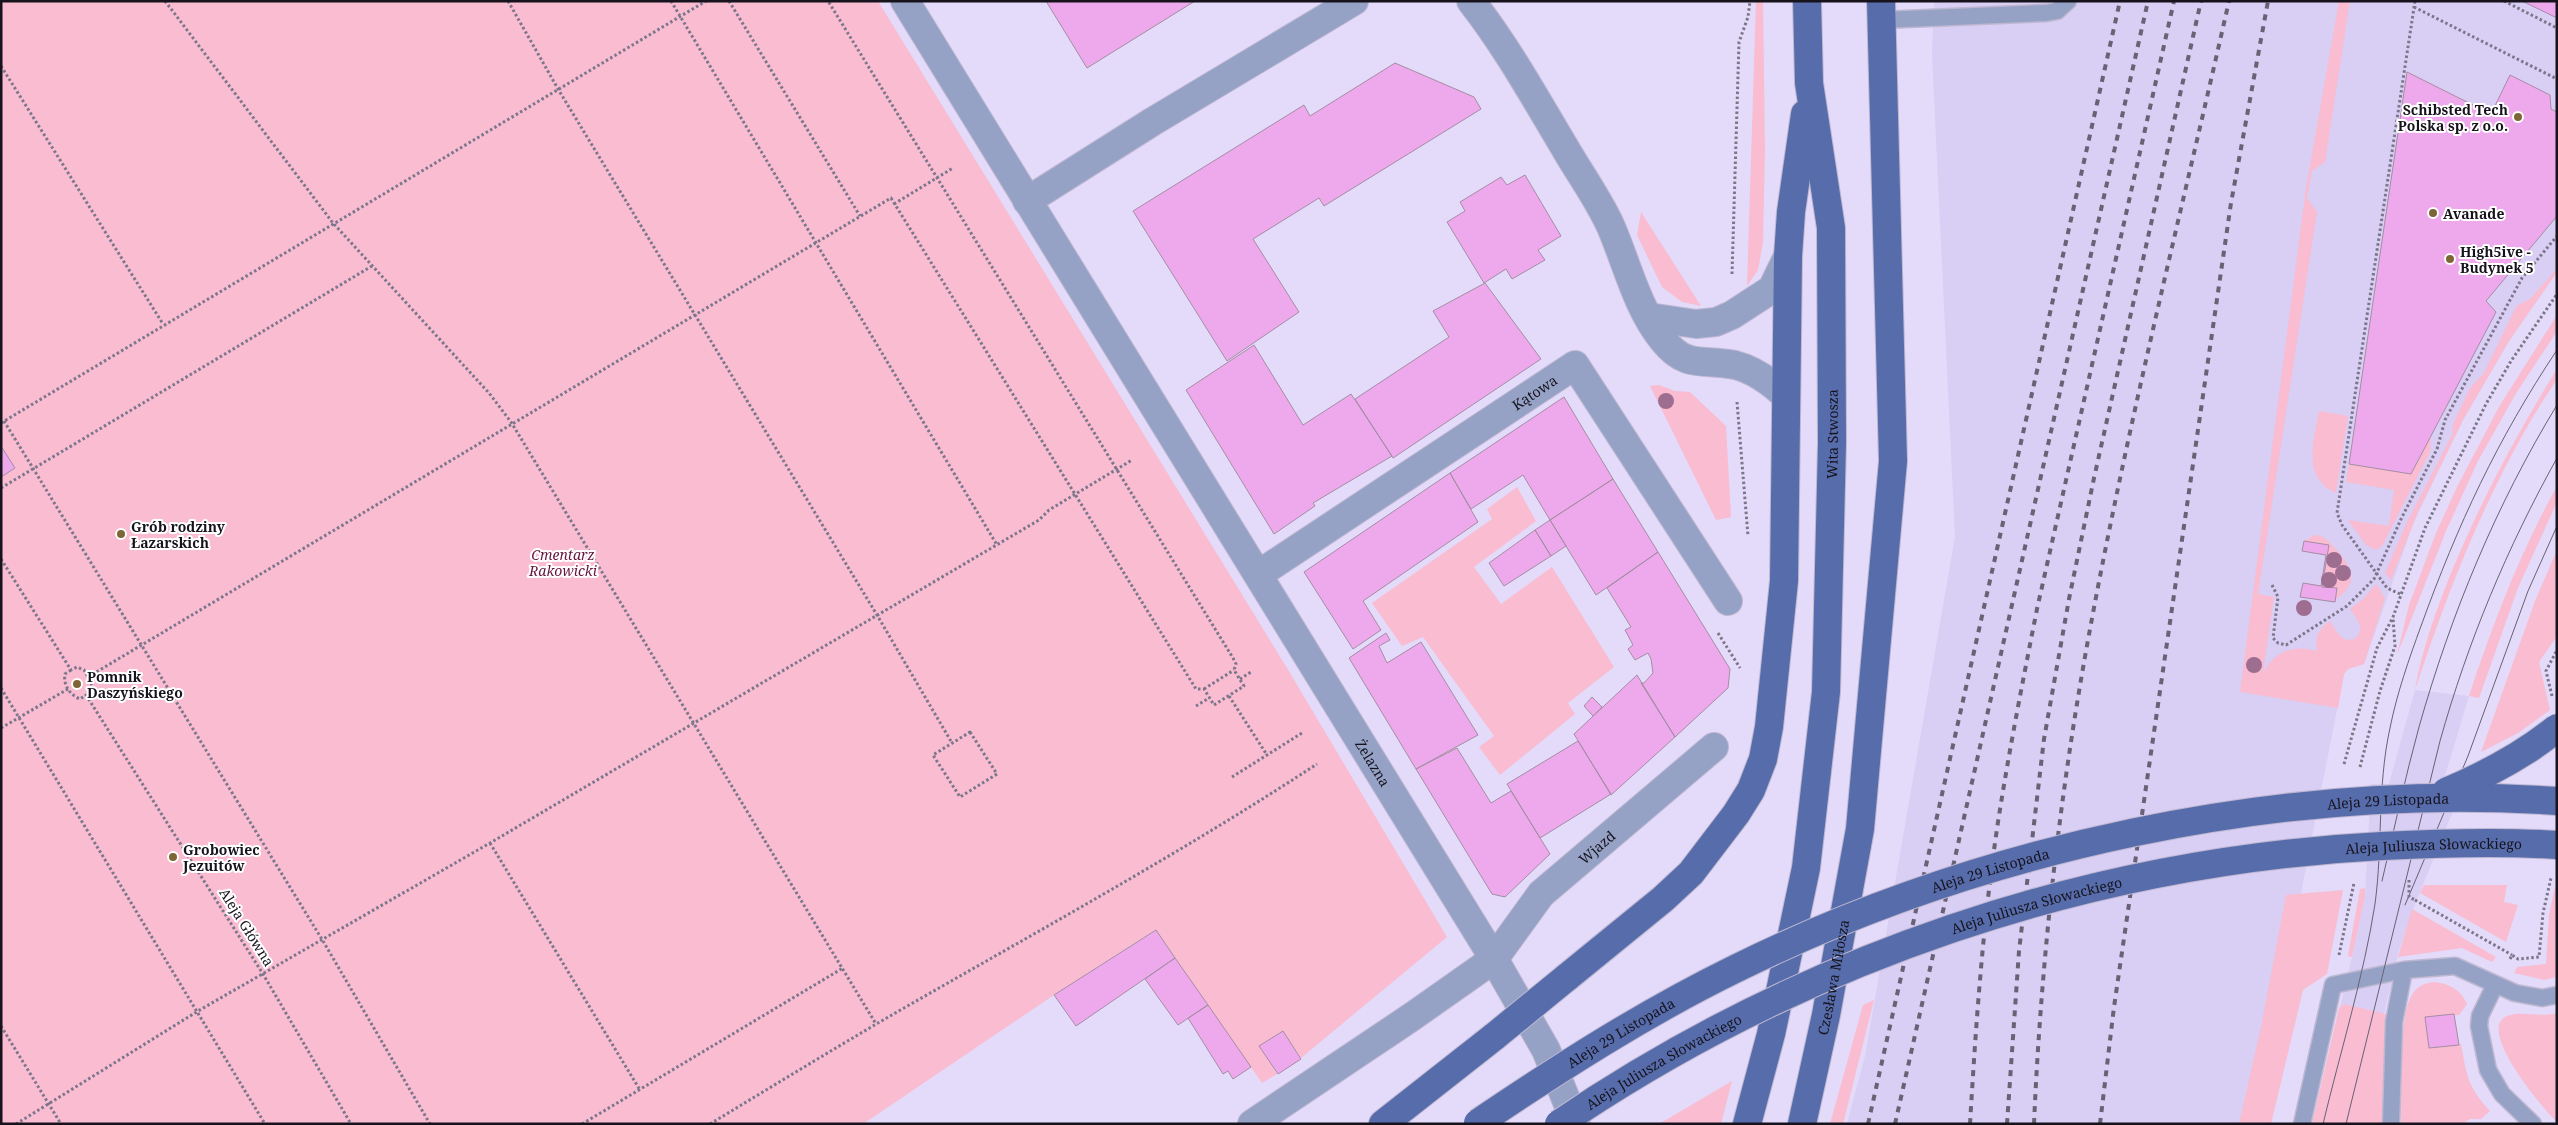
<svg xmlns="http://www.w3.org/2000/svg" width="2558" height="1125" viewBox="0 0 2558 1125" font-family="'Noto Serif',serif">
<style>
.built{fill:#d9cef3}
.green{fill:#f9bcd1}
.building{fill:#eea9ed;stroke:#a48da3}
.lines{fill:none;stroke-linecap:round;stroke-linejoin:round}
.lane-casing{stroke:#beb7d1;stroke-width:19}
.street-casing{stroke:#beb7d1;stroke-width:30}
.primary-casing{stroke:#beb7d1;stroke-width:30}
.path{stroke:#7b768a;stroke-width:3;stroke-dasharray:2.5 2.5;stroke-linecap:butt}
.lane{stroke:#95a2c5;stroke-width:16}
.street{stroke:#95a2c5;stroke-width:28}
.primary{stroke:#576cab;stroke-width:28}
.tram{stroke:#676274;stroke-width:1}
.rail{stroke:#676274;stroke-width:4;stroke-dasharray:6 6;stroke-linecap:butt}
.primary-bridge-casing{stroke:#beb7d1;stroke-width:30;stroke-linecap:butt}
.path-bridge{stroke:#7b768a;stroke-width:3;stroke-dasharray:2.5 2.5;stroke-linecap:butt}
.primary-bridge{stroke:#576cab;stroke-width:28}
.tree{fill:#9e6e91}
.poi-dot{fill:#7d6535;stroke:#fff;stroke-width:2}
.labels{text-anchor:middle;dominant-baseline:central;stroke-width:4;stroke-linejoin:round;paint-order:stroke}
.poi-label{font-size:14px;font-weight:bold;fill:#16131d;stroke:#fff;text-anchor:start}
.street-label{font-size:14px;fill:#16131d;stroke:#fff}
.park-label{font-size:14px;font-style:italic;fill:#66143c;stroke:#fff}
</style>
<rect width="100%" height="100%" fill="#e3dbf9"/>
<path class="built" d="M1934 1H2557V272L2509 341 2463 420 2413 524 2364 664 2348 669 2344 674 2272 1040 2252 1124H1847L1865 1056 1955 537 1932 54Z
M2415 690 2469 696 2442 786 2460 794 2413 909 2399 950 2384 1014 2312 1124 2352 957 2365 896 2371 784H2389Z"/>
<path class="green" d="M1 1H878L1287 668 1447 937 1301 1058 1283 1031 1260 1046 1277 1074 1262 1083 1155 930 1054 995 863 1124H1Z
M1756 1H1763L1765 149 1763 242 1758 270 1747 286Z
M2339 1H2350L2325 162 2312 171 2307 198 2317 212 2258 594 2274 597 2263 673C2275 651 2294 644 2317 651 2315 637 2318 629 2330 621 2337 632 2342 645 2356 638 2366 628 2356 618 2350 609L2364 598 2376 584 2385 598 2364 664 2348 669 2344 674 2338 708 2240 692 2306 188Z
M1641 212 1701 306 1682 302 1662 287 1637 235Z
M2557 264V272L2509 341 2463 420 2418 512 2391 580 2385 573 2407 522 2452 435 2453 424 2470 388 2484 373 2515 309 2518 305 2530 299 2556 270Z
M2557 315V331L2515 395 2478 461 2446 531 2397 655 2409 605 2436 533 2457 487 2500 405Z
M2557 369V379C2493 475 2451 581 2415 690 2422 649 2436 611 2451 573 2481 501 2516 435 2557 369Z
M1659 385 1675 391 1690 392 1726 426 1731 517 1716 520 1650 386Z
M2319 411 2348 416 2336 493C2301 478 2314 439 2319 411Z
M2431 436 2430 452 2382 546 2376 550 2366 545 2348 520 2389 526 2394 490 2346 482 2349 464 2411 474Z
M2557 486V502L2518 588 2479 698 2469 696C2493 623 2520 553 2557 486Z
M1517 487 1536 521 1474 567 1501 604 1552 567 1614 667 1568 703 1575 714 1500 775 1479 747 1494 736 1423 637 1402 646 1372 603 1492 519 1487 509Z
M2315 535C2324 535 2328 541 2334 547 2352 567 2361 582 2335 600L2336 589 2322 587 2329 545 2304 541Z
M2557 550V636L2539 662 2550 710 2518 733 2481 752 2535 601Z
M2424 885H2507L2504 902 2518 905 2506 942 2420 893Z
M2555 887H2557V977L2544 980 2514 973 2517 967 2546 964 2549 915Z
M2365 888V896L2352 957 2348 956 2360 889Z
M2343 890 2327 974 2303 990 2271 1124H2239L2261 1027 2286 895Z
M2412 909 2496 957 2492 962 2462 948 2398 957Z
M2435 982C2450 984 2460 989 2467 1004L2459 1015 2425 1017 2429 1048 2461 1044C2467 1076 2467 1086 2490 1111L2481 1119H2470L2462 1124H2401C2402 1095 2399 1024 2409 1001 2414 988 2422 983 2435 982Z
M1874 1000 1843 1124H1830L1863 1005Z
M2344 1004 2386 1014 2384 1124H2312L2339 1008Z
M2557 1013V1122C2544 1110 2475 1029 2507 1016 2523 1010 2541 1018 2557 1013Z
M1732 1081 1721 1124H1659Z"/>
<path class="building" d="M1046 1H1195L1087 68Z
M2522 1H2557V18Z
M1395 63 1474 97 1481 109 1324 206 1319 198 1253 239 1299 312 1227 361 1133 211 1304 105 1310 116Z
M2407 72 2491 114 2510 75 2550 95 2551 109 2557 112V216L2486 301 2496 312 2411 474 2349 464Z
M1525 175 1561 236 1538 250 1545 260 1512 279 1506 269 1484 283 1447 222 1465 211 1460 202 1501 177 1507 185Z
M1485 283 1541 359 1393 458 1355 399 1449 337 1433 311Z
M1254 345 1303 425 1351 394 1392 456 1313 503 1315 506 1274 534 1186 390Z
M1564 397 1613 479 1550 520 1523 475 1471 509 1450 473Z
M1 446 15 468 1 477Z
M1450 473 1478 522 1363 601 1381 630 1353 649 1304 572Z
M1613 479 1658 552 1596 595 1550 520Z
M1550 520 1566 546 1551 556 1535 530Z
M1535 530 1551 556 1504 586 1489 563Z
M2304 541 2329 545 2322 587 2337 588 2335 602 2300 597 2303 583 2321 586 2326 555 2302 551Z
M1658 552 1730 669 1728 688 1675 737 1641 683H1644L1653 673 1651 659 1648 653 1635 660 1628 649 1633 645 1625 630 1631 627 1607 588Z
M1386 633 1390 640 1379 646 1387 663 1421 642 1478 735 1416 769 1349 658Z
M1637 675 1675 737 1611 795 1574 734Z
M1592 697 1602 707 1593 716 1584 706Z
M1578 741 1611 794 1540 838 1507 784Z
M1457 748 1491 803 1511 791 1550 854 1505 897 1492 894 1416 769Z
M1156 930 1175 958 1076 1026 1054 995Z
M1175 958 1208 1005 1178 1025 1145 979Z
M1208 1005 1251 1067 1233 1079 1228 1071 1223 1074 1188 1018Z
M2454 1014 2459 1045 2429 1048 2425 1017Z
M1283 1031 1301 1059 1278 1074 1259 1046Z"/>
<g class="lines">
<defs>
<path id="lane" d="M1882 20 2046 13 2057 11 2068 1
M2495 985 2480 1016 2479 1026 2488 1070 2502 1094 2533 1124
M2302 1124 2333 985 2404 970 2455 966 2515 993 2542 998 2557 995
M2391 1124 2394 1022 2404 970"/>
<g id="street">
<path id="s1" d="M905 1 1494 959 1546 1050 1576 1124"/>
<path d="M1471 1C1507 47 1535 98 1565 148 1580 174 1599 200 1611 227 1627 264 1637 308 1663 340 1687 370 1703 358 1735 365 1755 370 1771 382 1786 396"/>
<path d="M1027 201 1152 122 1354 1"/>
<path d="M1649 317 1696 324 1716 322 1732 315 1772 289 1788 256"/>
<path id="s2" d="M1259 574 1575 365 1728 601"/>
<path id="s3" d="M1252 1124 1413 1016 1494 959 1541 894 1714 747"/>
</g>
<g id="primary">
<path d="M1566 978 1663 899 1691 873 1736 814 1751 790 1763 759 1769 727 1784 581 1788 256 1791 212 1805 114"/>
<path d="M1383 1124 1495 1036"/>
<path id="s4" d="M1747 1124 1771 1034 1806 868 1826 692 1832 443 1831 228 1809 83 1807 1"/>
<path id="s5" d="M1802 1124 1826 1015 1860 829 1893 461 1881 1"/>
</g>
</defs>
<use href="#lane" class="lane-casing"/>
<use href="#street" class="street-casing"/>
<use href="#primary" class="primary-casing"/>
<path class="path" d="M165 1 333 223 489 393 511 422 876 1024
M508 1 558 89 877 615 952 743
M671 1 997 545
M729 1 860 216
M2504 1 2557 28
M2414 7 2557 79
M1 66 163 324
M894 204 953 168
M1732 274 1739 42 1748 17 1750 1
M1737 402 1748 536
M4 421 323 941 430 1124
M1 423 706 1
M1 488 372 266
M1 559 71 670 77 667 84 670 92 685 91 692 86 695 263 974 351 1124
M2272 585 2278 597 2273 638 2278 643 2286 645 2347 606 2374 579 2402 517 2437 449 2445 420 2522 278 2557 236
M2400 594 2387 588 2342 525 2337 513 2415 1
M1718 633 1740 668
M71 670 65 674C63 685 70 695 80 699L86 695
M88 677 891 198 1196 689H1204L1214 705 1244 686 1234 670 1236 664 1233 658 828 1
M1240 679 1251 672
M1 688 265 1124
M1204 689 1234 670
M1229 696 1267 755
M2552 696 2546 671 2557 650
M1196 706 1209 698
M1 728 68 689
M970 732 997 774 960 797 933 755Z
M2344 764 2377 648 2393 617 2425 528 2486 404 2511 361 2557 294
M2360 767 2380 691 2395 646 2393 618
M1232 777 1302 733
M490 843 640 1090
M2415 900 2512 955
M2339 955 2354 883
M2510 959 2512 955 2518 959 2539 957 2543 913 2551 878
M1 1026 61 1124
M16 1124 198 1011 490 843 1039 520 1049 510 1132 460
M582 1124 843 968
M710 1124C766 1090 822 1056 878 1023 1025 938 1175 857 1317 764"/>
<use href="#lane" class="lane"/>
<use href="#street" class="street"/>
<use href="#primary" class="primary"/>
<path class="tram" d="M2382 881C2394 830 2405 778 2419 727 2451 614 2496 505 2557 405
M2405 905 2468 756 2528 591 2557 526
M2323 1124C2340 1053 2364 975 2375 904 2383 845 2377 787 2390 728 2397 693 2409 659 2421 626 2458 524 2497 440 2557 350
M2346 1124 2440 741C2468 641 2507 548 2557 458"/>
<path class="rail" d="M1868 1124 2120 1
M1895 1124 2148 1
M1970 1124C1976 1023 1983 922 1998 822 2009 751 2023 680 2037 609L2174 1
M2007 1124 2019 951 2044 739 2069 599 2094 478 2201 1
M2034 1124C2041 962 2059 799 2088 640 2127 426 2181 214 2229 1
M2100 1124 2114 1007 2231 203 2268 1"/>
<defs>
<g id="primary-bridge">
<path d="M2446 792C2486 775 2523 756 2557 728"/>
<path d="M1495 1036 1566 978"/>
<path id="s6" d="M1478 1123C1561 1067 1645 1013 1735 969 1982 847 2281 782 2557 801"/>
<path id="s7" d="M1559 1124C1802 959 2088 861 2382 846 2440 843 2499 841 2557 845"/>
</g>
</defs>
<use href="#primary-bridge" class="primary-bridge-casing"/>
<path class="path-bridge" d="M2409 880V897L2415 900"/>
<use href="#primary-bridge" class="primary-bridge"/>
</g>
<g class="tree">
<circle cx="1666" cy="401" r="8"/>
<circle cx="2334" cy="560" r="8"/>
<circle cx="2343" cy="573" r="8"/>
<circle cx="2329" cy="580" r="8"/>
<circle cx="2304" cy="608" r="8"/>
<circle cx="2254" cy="665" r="8"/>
</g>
<g class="poi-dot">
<circle cx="2518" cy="117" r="5"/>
<circle cx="2433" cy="213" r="5"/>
<circle cx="2450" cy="259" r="5"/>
<circle cx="121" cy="534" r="5"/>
<circle cx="77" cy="684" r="5"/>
<circle cx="173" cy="857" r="5"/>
</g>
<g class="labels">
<g class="poi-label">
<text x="2508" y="109" text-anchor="end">Schibsted Tech<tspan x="2508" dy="16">Polska sp. z o.o.</tspan></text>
<text x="2443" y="213">Avanade</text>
<text x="2460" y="251">High5ive -<tspan x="2460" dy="16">Budynek 5</tspan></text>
<text x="131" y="526">Grób rodziny<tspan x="131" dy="16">Łazarskich</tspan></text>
<text x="87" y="676">Pomnik<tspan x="87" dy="16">Daszyńskiego</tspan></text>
<text x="183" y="849">Grobowiec<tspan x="183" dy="16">Jezuitów</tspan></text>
</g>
<g class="street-label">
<text stroke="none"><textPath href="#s2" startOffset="330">Kątowa</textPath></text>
<text stroke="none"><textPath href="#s4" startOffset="698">Wita Stwosza</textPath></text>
<text stroke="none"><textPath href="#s1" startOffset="894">Żelazna</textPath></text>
<text stroke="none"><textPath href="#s6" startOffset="979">Aleja 29 Listopada</textPath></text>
<text stroke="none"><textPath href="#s3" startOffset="446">Wjazd</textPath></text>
<text stroke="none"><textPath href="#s7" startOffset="931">Aleja Juliusza Słowackiego</textPath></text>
<text stroke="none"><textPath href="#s6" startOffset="574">Aleja 29 Listopada</textPath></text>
<text stroke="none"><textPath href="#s7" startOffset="528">Aleja Juliusza Słowackiego</textPath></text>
<text transform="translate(247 927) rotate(58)">Aleja Główna</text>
<text stroke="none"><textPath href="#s5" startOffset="150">Czesława Miłosza</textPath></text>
<text stroke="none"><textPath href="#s6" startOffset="169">Aleja 29 Listopada</textPath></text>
<text stroke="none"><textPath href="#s7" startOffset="122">Aleja Juliusza Słowackiego</textPath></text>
</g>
<g class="park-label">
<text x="563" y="554">Cmentarz<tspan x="563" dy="16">Rakowicki</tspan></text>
</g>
</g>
<rect width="2558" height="1125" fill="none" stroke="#16131d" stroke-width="5"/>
</svg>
